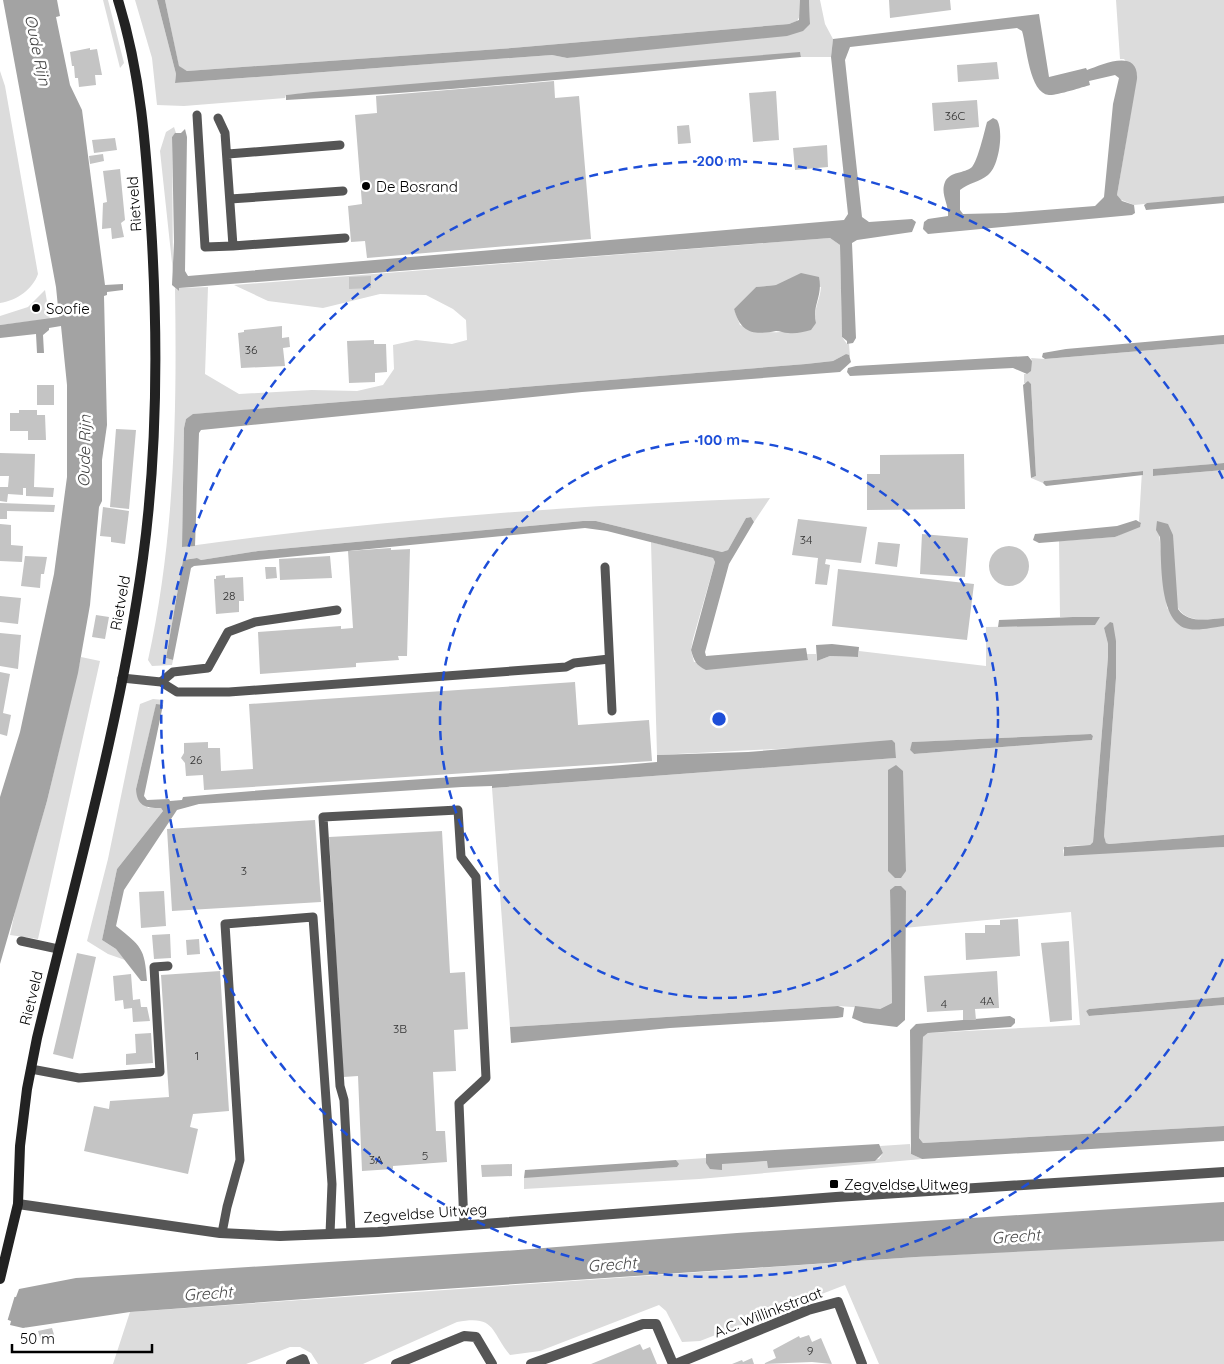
<svg xmlns="http://www.w3.org/2000/svg" width="1224" height="1364" viewBox="0 0 1224 1364" font-family="Quicksand,sans-serif">
<style>
.green{fill:#dcdcdc;fill-rule:evenodd}
.water{fill:#a3a3a3}
.pier{fill:#fff}
.building{fill:#c4c4c4}
.lines{fill:none;stroke-linecap:round;stroke-linejoin:round}
.service{stroke:#555;stroke-width:9}
.minor{stroke:#555;stroke-width:10}
.tertiary{stroke:#555;stroke-width:10}
.secondary{stroke:#222;stroke-width:10}
.ring{fill:none;stroke:#1d4ed8;stroke-width:2.5;stroke-dasharray:9 6}
.poi-dot{fill:#000;stroke:#fff;stroke-width:2}
.labels{text-anchor:middle;dominant-baseline:central;stroke-width:5;stroke-linejoin:round;paint-order:stroke}
.number-label{font-size:12px;fill:#313131}
.poi-label{font-size:15px;fill:#000;stroke:#fff;text-anchor:start}
.street-label{font-size:15px;fill:#000;stroke:#fff}
.water-label{font-size:16px;font-style:italic;fill:#444;stroke:#fff}
.centre{fill:#1d4ed8;stroke:#fff;stroke-width:2.5}
.ring-label{font-size:15px;text-anchor:middle;font-weight:bold;fill:#1d4ed8;stroke:#fff;stroke-width:5;stroke-linejoin:round;paint-order:stroke}
</style>
<rect width="100%" height="100%" fill="#fff"/>
<path class="green" d="M103 0H108L124 63 120 68Z
M135 0H157L176 74 175 83 552 55 567 58 810 24 809 0H820L825 24 833 39 831 57H801L800 53 286 95 285 98 184 106 157 105 152 58Z
M165 0H800L801 14 797 21 789 24 512 48 187 71 179 67Z
M1116 0H1224V196L1134 205 1119 199 1117 195 1137 75 1124 59H1120Z
M0 71 5 86 38 274C33 289 16 301 0 303Z
M174 127 176 133 172 137 173 272 160 151 166 132Z
M830 238 840 245 842 337 847 344H849L850 357 846 354 833 361 806 364 194 414 186 419 184 428 182 547C377 520 573 505 770 498L754 522 751 517 746 518 728 550 722 552 596 521H583L258 551 201 560 196 558 183 560 166 658 173 660 172 665 152 666 148 660C175 538 177 413 175 288L179 291V288L208 287 205 374 239 394 312 390 357 391 383 385 394 369 393 345 416 340 452 344 467 340 466 320 453 309 426 295 380 294 323 308 268 301 234 285ZM776 285 821 287C820 301 813 308 816 323 783 335 773 335 740 325L734 309 756 287Z
M45 290 50 319 0 325V316L28 307Z
M1224 344V463L1154 469 1153 476 1224 470V618C1208 619 1188 624 1178 608L1159 533 1167 608 1189 629 1224 626V835L1109 844 1106 843 1104 836 1116 678V641L1104 628 1108 644V657L1093 842 1090 845 1067 846 1063 850 1064 855 1224 847V997L1089 1009 1086 1011 1090 1016 1224 1005V1126L923 1143 919 1138 922 1049 923 1037 928 1033 1080 1025 1071 912 904 928 906 891 890 890 892 1003 880 1009 838 1006 510 1027 492 788 896 758 895 743 657 755 651 542 713 558 715 562 693 639 691 650 694 662 808 660 807 654H816L817 661 830 656 858 657 859 651 986 666V627L1094 625 1099 617H1060L1059 541 1115 537 1141 525 1139 521 1142 471 1044 481 1043 483 1031 478 1036 476 1031 384 1024 383V374H1027L1032 361 1031 358 1045 359ZM1091 734 1093 736 1092 740 914 754 910 750 913 742Z
M81 657 100 661 38 939 10 935 17 902 47 801Z
M153 699 164 700 163 705H156L136 789 148 808H161L163 811 117 869 102 940 116 949 125 960 108 954 87 941 108 859 140 704Z
M910 1144 911 1154 922 1159 699 1179 524 1189V1178L526 1177 677 1167 678 1164 676 1160 706 1158V1163L768 1161V1167L879 1159 883 1153 880 1146Z
M1183 1241H1224V1364H879L845 1285 700 1341 682 1342 666 1311 659 1305 540 1351 510 1355C490 1331 496 1315 457 1322L363 1364H318L311 1353 300 1347H290L246 1364H113L130 1312 916 1257Z"/>
<path class="water" d="M3 0H57L60 16 56 17 70 85 82 110 105 285 123 284V290L107 292V295L104 296 107 425 102 460V501L99 507 90 605 78 673 47 801 0 964V797L20 732 54 574 67 477V385L61 326 49 328V330L43 335 44 353H37L36 334 0 338V325L59 317 56 287Z
M157 0H165L179 66 187 71 512 48 789 24 799 20 800 0H809L810 24 803 31 787 36 567 58 552 55 175 83 176 74Z
M1039 14 1049 77 1086 68 1087 70C1101 65 1139 47 1137 79L1117 195 1122 201 1134 205 1135 213 1132 215 928 234 923 229 924 222 928 219 948 216C949 204 940 194 945 182 950 171 964 174 972 167 978 160 984 133 987 122L993 118 997 120C1004 131 999 167 988 175 980 182 968 183 960 190V210L963 214 1005 213 1095 206 1104 197 1113 104 1119 78 1115 75 1089 81 1090 85C1083 87 1055 96 1049 95 1029 93 1027 47 1022 31L1017 28 850 47 845 60 862 217 869 222 912 219 916 222 912 232 857 240 852 243 856 338 853 343 847 344V341L842 337 840 245 830 238 179 288V291L172 285 174 242 172 137 175 133H181L185 129 187 137 185 271 188 276 844 220 848 214 831 57 833 39Z
M800 52 801 57C629 73 458 91 286 100V95L313 92Z
M1224 196V203L1146 210 1144 205 1147 203Z
M801 273 819 277C823 297 812 304 816 323L811 330C803 332 796 334 788 333 784 333 780 331 776 331 754 335 741 334 734 309L756 287 776 285Z
M1224 335V344L1045 359 1042 357 1043 353 1066 349Z
M846 354 849 355 851 362 840 372 582 392 201 430 199 433 195 546 182 547 184 428 186 419 193 414 806 364 833 361Z
M1028 356 1032 361 1031 371 1027 374 1013 368 850 376 847 372 848 368 856 366Z
M1028 381 1031 384 1036 476 1031 478 1023 385Z
M1224 463V470L1153 476V469Z
M1143 471V475L1046 486 1043 483 1044 481Z
M751 517 754 522 729 564 705 652 706 656 806 648 808 660 706 670C696 665 694 661 691 650L715 562 713 558 607 531 585 528 194 566 191 568 173 660 166 658 183 560 197 558 201 560 258 551 583 521H596L722 552 728 550 746 518Z
M1136 520 1141 523 1140 527 1115 537 1039 543 1033 540 1035 534 1117 526Z
M1157 521 1168 524 1173 535 1178 609C1188 624 1208 619 1224 618V626C1214 627 1200 631 1189 629 1158 624 1162 561 1160 537L1156 530Z
M1073 617H1100L1095 625 998 627 999 620Z
M1110 622 1113 623 1116 641V678L1104 836 1106 843 1109 844 1224 835V847L1064 856V847L1090 845 1093 842 1108 657V644L1104 628Z
M832 644 859 647 858 657 830 656 817 661 816 645Z
M156 704 163 705 144 796 147 800 169 799 170 801 182 800 183 797C341 782 499 776 657 762V755L748 752 892 740 895 743 896 758 492 788V786L462 787 199 804 177 810 124 890 116 926C141 946 145 948 147 981H141L116 949 102 940 117 869 163 811 161 808C145 808 137 806 136 789Z
M1091 734 1093 736 1092 740 914 754 910 750 912 742Z
M896 765 903 771 906 871 901 878H895L888 871V770Z
M895 886H901L906 891 905 1020 897 1027 864 1023 852 1018 855 1006 880 1009 892 1003 890 890Z
M1224 997V1005L1089 1016 1086 1011 1089 1009Z
M838 1006 844 1008 843 1017 837 1018 670 1028 511 1043 510 1027Z
M1010 1016 1015 1019V1023L1011 1027 928 1033 923 1037 919 1138 923 1143 1224 1126V1141L922 1159 911 1154 910 1030 916 1024Z
M879 1144 883 1153 875 1161 768 1168 767 1161 722 1164V1170L710 1169 706 1163V1154Z
M676 1160 679 1164 677 1167 524 1178 525 1170Z
M1224 1202V1241L916 1257 399 1292 130 1312 23 1328 10 1325 11 1321 0 1317V1295L16 1297 19 1289 76 1278 518 1250 737 1233Z"/>
<path class="pier" d="M0 1292 14 1294 16 1292 7 1322 0 1320Z"/>
<path class="building" d="M889 0H950L951 10 890 18Z
M90 48V50L97 49 102 75H95L96 85 79 87 78 78H75L74 66H72L70 52Z
M997 62 999 79 958 82 957 65Z
M554 81 555 98 579 96 591 239 367 258 365 241 351 242 348 206 362 204 355 115 377 113 376 96Z
M776 91 779 140 753 142 749 93Z
M977 100 979 127 934 131 932 103Z
M689 125 691 143 678 144 677 126Z
M115 138 117 150 94 153 92 140Z
M827 145 828 167 795 170 793 148Z
M103 154 104 161 90 164 89 156Z
M120 169 125 220 121 223 124 237 112 239 111 228 102 229 103 203 107 202 103 171Z
M371 276V288L349 289V277Z
M282 326V338L289 337 290 347 283 348 285 366 241 368 238 333 244 332V330Z
M374 340V344H386L387 372 375 373V382L349 383 347 341Z
M37 385H54V405H37Z
M19 410H37V415H45L46 440H28V431H10V413H19Z
M116 429 136 430 129 509 110 507Z
M0 453 35 454 34 487 54 488 53 497 26 496V488H23V495L8 494 7 502 0 501V487H8L9 476H0Z
M964 454 965 509 867 510V474H880V455Z
M0 503 55 505 54 512 7 511V519H0Z
M103 507 129 511 125 544 111 542V537L100 536Z
M798 519 867 527 861 563 826 559 825 564 830 565 827 585 815 584 818 558 792 555Z
M0 524 11 525V545L23 546 22 562 0 561Z
M922 534 968 538 965 577 920 574Z
M878 542 900 544 897 567 875 564Z
M989 566a20 20 0 1 1 40 0a20 20 0 1 1-40 0Z
M391 548V550L410 549 407 656H398L399 660 356 663V667L260 674 258 632 341 626V629L353 628 348 551Z
M25 556 47 557 44 574H41L40 588 21 586Z
M330 556 332 578 280 580 279 559Z
M265 567H276L277 578 266 579Z
M838 569 974 584 967 640 832 626Z
M225 575V578L243 577 244 601H239V612L216 614 214 579H216V576Z
M0 596 21 598 18 624 0 622Z
M96 615 109 617 105 639 92 637Z
M0 633 21 635 18 669 0 666Z
M0 672 10 674 3 713 11 715 7 736 0 734Z
M575 682 578 725 649 720 652 761 204 790 203 775 186 776 185 763 181 758 184 753V743L208 742V748H220L221 771 253 769 249 704Z
M315 820 321 902 172 911 167 829Z
M442 831 450 973 465 972 468 1029 454 1030 456 1071 433 1072 436 1131H445L447 1162 393 1166V1169L362 1171 358 1076 343 1077 329 837Z
M164 891 166 926 141 928 139 892Z
M1018 919 1020 956 966 960 965 933H985V925H1000V920Z
M170 934 171 958 154 959 152 935Z
M199 939 200 954 187 955 186 940Z
M1069 941 1072 1020 1050 1022 1041 943Z
M77 953 96 957 73 1059 53 1054Z
M220 971 229 1111 193 1114 190 1127 198 1129 188 1174 84 1151 94 1106 109 1109 110 1101 169 1097 161 975Z
M997 971 999 1008 975 1009 976 1020H963V1010L927 1012 924 976Z
M131 974 133 1000 140 999 141 1007H147L150 1021 133 1022 132 1008 124 1009 123 1000 115 1001 113 976Z
M151 1033 153 1063 126 1065V1054L136 1053 135 1034Z
M512 1164V1176L482 1177 481 1165Z
M52 1328 55 1338 41 1341 38 1331Z
M809 1335 812 1342 821 1338 832 1364 812 1362 763 1364 776 1358 773 1350 799 1336 800 1338Z
M640 1344 643 1350 650 1347 657 1364H591Z
M752 1358 754 1364H732L742 1360 743 1362Z"/>
<g class="lines">
<path class="service" d="M197 115 205 247 233 246
M218 118 225 133 233 246 345 238
M228 154 340 145
M230 199 343 191
M605 567 612 711
M122 678 161 682 177 692H229L566 667 574 663 609 659
M161 682 173 672 208 668 228 632 255 622 337 610
M21 941 58 949
M31 1069 79 1078 160 1072 154 967 168 966
M222 1233 227 1207 240 1160 225 924 313 917 332 1184 330 1234
M351 1233 344 1100 340 1086 323 817 458 810 461 857 476 877 486 1078 459 1103 464 1225"/>
<path class="minor" d="M291 1364 303 1359 305 1364
M396 1364 464 1336 476 1337 492 1364
M531 1364 643 1324H656L673 1364
M676 1364 808 1310 838 1302 862 1364"/>
<path class="tertiary" d="M18 1204 220 1233 280 1236 378 1232 836 1197 1224 1172"/>
<path class="secondary" d="M0 1279 18 1204 20 1146 27 1089 37 1038C75 880 121 720 143 558 158 447 158 336 151 225 146 148 141 74 118 0"/>
</g>
<g class="ring">
<circle cx="719" cy="719" r="279"/>
<path d="M1223 959A558 558 0 1 1 1223 479"/>
</g>
<g class="poi-dot">
<circle cx="366" cy="186" r="5"/>
<circle cx="36" cy="308" r="5"/>
<rect x="829" y="1179" width="10" height="10" rx="2.5"/>
</g>
<g class="labels">
<g class="number-label">
<text x="955" y="115">36C</text>
<text x="251" y="349">36</text>
<text x="806" y="539">34</text>
<text x="229" y="595">28</text>
<text x="196" y="759">26</text>
<text x="244" y="870">3</text>
<text x="987" y="1000">4A</text>
<text x="944" y="1003">4</text>
<text x="400" y="1028">3B</text>
<text x="197" y="1055">1</text>
<text x="425" y="1155">5</text>
<text x="376" y="1159">3A</text>
<text x="810" y="1350">9</text>
</g>
<g class="poi-label">
<text x="376" y="186">De Bosrand</text>
<text x="46" y="308">Soofie</text>
<text x="844" y="1184">Zegveldse Uitweg</text>
</g>
<g class="street-label">
<text transform="translate(134 204) rotate(-94)">Rietveld</text>
<text transform="translate(120 603) rotate(-80)">Rietveld</text>
<text transform="translate(31 998) rotate(-76)">Rietveld</text>
<text transform="translate(425 1213) rotate(-4)">Zegveldse Uitweg</text>
<text transform="translate(768 1312) rotate(-21)">A.C. Willinkstraat</text>
</g>
<g class="water-label">
<text transform="translate(38 50) rotate(78)">Oude Rijn</text>
<text transform="translate(84 451) rotate(-89)">Oude Rijn</text>
<text transform="translate(1016 1236) rotate(-4)">Grecht</text>
<text transform="translate(612 1264) rotate(-4)">Grecht</text>
<text transform="translate(208 1293) rotate(-4)">Grecht</text>
</g>
</g>
<circle cx="719" cy="719" r="8" class="centre"/>
<g class="ring-label">
<text x="719" y="166">200 m</text>
<text x="719" y="445">100 m</text>
</g>
<path d="M12 1344v8h140v-8" fill="none" stroke="#000000" stroke-width="2.5"/>
<text x="20" y="1344" font-size="15" fill="#000000" stroke="#ffffff" stroke-width="4" paint-order="stroke">50 m</text>
</svg>
